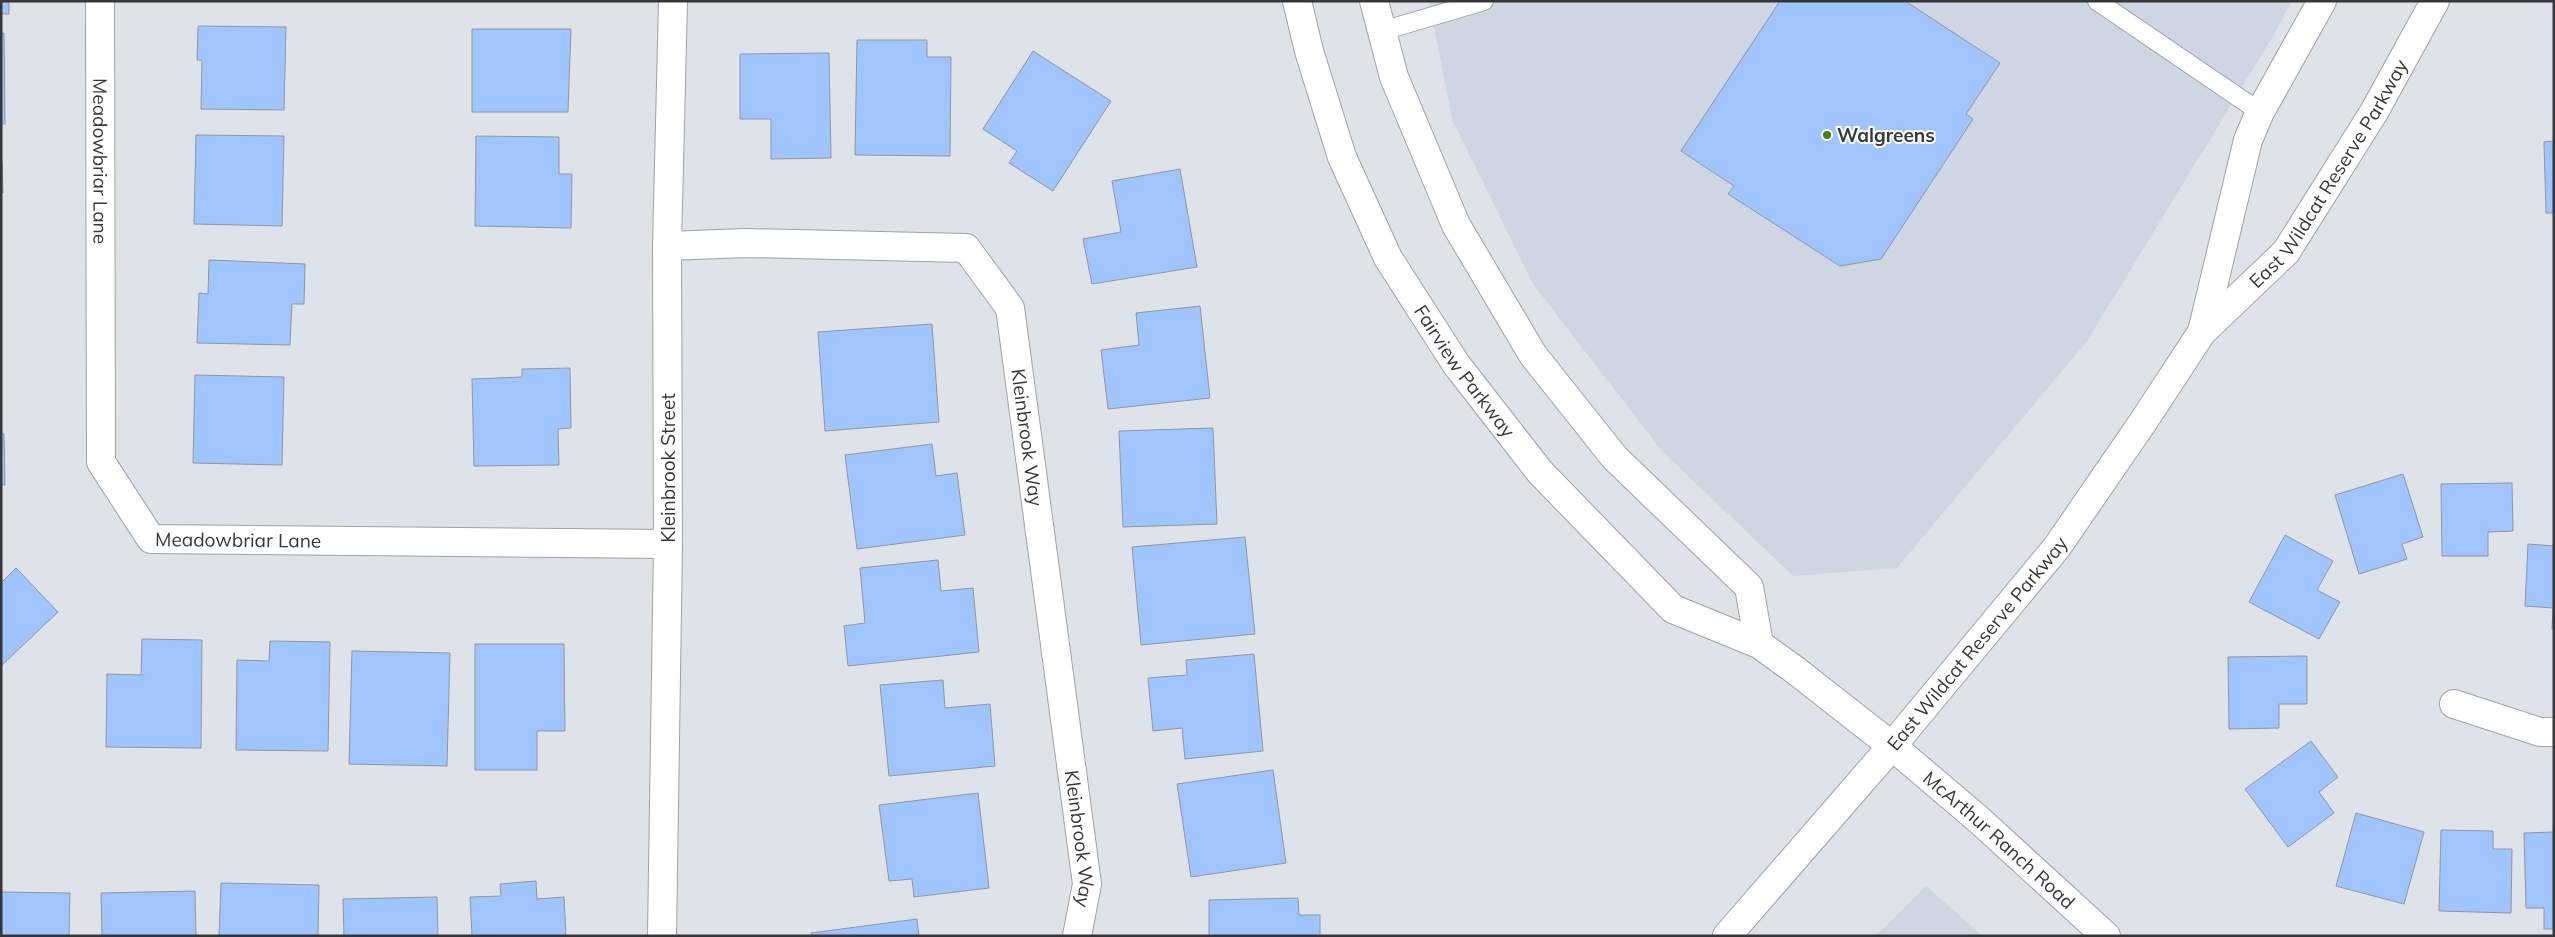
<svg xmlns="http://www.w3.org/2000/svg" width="2555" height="937" viewBox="0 0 2555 937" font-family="Mulish,sans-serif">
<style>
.built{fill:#ced6e3}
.building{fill:#a0c5fe;stroke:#92969c}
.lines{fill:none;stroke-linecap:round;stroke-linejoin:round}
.lane-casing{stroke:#9ea2a8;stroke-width:20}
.street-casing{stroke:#9ea2a8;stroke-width:30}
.secondary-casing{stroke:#9ea2a8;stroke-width:30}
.lane{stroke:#fff;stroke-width:18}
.street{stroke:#fff;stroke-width:28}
.secondary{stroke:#fff;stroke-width:28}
.poi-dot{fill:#4e7e0a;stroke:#fff;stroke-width:2}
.labels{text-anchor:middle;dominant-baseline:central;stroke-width:4;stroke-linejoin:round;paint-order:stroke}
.poi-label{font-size:19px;font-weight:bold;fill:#353739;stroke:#fff;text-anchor:start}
.street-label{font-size:19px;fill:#353739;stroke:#fff}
</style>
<rect width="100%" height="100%" fill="#dee2e9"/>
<path class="built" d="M1429 1H2292L2272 38 2087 341 1897 568 1793 576 1662 451 1533 284 1452 119Z
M1926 886 1983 936H1876Z"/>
<path class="building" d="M1 1H9V14H1Z
M1780 1H1905L2000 63 1966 114 1973 119 1881 259 1840 266 1728 194 1734 186 1681 151Z
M198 26 286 27 284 110 201 109 202 60H197Z
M472 29H571L568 112H472Z
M1 33H4L5 124H1Z
M857 40H927V57H951L950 156 855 155Z
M1033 51 1111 101 1053 191 1009 163 1017 151 983 129Z
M829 53 831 158 771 159V119H740V54Z
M196 135 284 136 282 226 194 224Z
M476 136 559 137V174H572L571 228 475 226Z
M2554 141V213H2546L2544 142Z
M1 161H2L3 193H1Z
M1180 169 1197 267 1092 284 1083 239 1121 232 1112 181Z
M209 260 305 264 304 304H292L290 345 197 343 199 293 208 294Z
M1200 306 1210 398 1108 409 1101 350 1139 345 1136 313Z
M932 324 939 422 825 431 818 332Z
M570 368 571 428 558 429 559 465 474 466 472 379 522 377V369Z
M195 375 284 377 282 465 193 463Z
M1213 428 1217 524 1123 527 1119 431Z
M1 434H4L5 485H1Z
M932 444 936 476 957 473 965 535 857 549 845 455Z
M2403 474 2423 537 2402 544 2407 559 2359 574 2335 495Z
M2512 483 2513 531 2488 532V556H2442L2441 484Z
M2285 535 2333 561 2317 590 2340 602 2319 639 2249 602Z
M1245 537 1255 634 1141 645 1132 547Z
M2528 544 2554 546V629H2552L2553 608 2525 606Z
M938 560 941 591 973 588 979 652 848 666 844 626 865 623 860 568Z
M16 568 58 612 1 666V579L3 581Z
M142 639 202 640 201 748 106 747 107 674 141 675Z
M270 641 330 642 328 751 236 750 237 660 269 661Z
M475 644H564L565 731H537V770H475Z
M352 651 450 653 447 766 349 764Z
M1254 654 1263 751 1185 759 1182 728 1153 731 1148 678 1187 675 1186 660Z
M2307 656V704H2279V728L2229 729 2228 657Z
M943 680 945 708 990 704 995 766 889 776 880 685Z
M2311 741 2338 777 2319 792 2334 813 2288 847 2245 789Z
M1273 770 1286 863 1191 877 1177 784Z
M978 793 989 888 914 897 912 879 889 881 879 805Z
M2356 813 2424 832 2404 904 2336 886Z
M2441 830 2493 831V849H2512L2511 913 2439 911Z
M2554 832V929H2544V908H2526L2524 833Z
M536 881 537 899 564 897 566 936H472L470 897 501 896 500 884Z
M221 883 319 885 318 936H219Z
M195 891 196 936H102L101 893Z
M1 892 70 893 69 936H1Z
M437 897 438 936H344L343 899Z
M1298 898 1299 915H1320V936H1209V900Z
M917 919 919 936H812L811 933Z"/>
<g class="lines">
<defs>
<path id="lane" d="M2097 1 2260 112
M1382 31 1484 1"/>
<g id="street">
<path id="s1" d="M100 1 101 462 151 539 668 544"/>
<path id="s2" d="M667 246 746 243 966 248 1010 308 1087 884 1077 936"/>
<path d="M2454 704 2540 732H2554"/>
<path d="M662 936 668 544 667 246 673 1"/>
</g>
<g id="secondary">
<path id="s3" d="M1297 1 1309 51 1342 157 1388 258 1456 364 1540 472 1673 609 1759 644 1795 670 1892 746 1978 819 2106 936"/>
<path d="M1374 1 1394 77 1456 225 1533 355 1615 458 1749 587 1759 644"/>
<path d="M2202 332 2248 140 2260 112 2322 1"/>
<path id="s4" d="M1727 936 1892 746 2057 547 2143 422 2202 332 2286 252 2374 112 2435 1"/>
</g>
</defs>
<use href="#lane" class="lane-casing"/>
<use href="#street" class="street-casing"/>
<use href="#secondary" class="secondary-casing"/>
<use href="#lane" class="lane"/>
<use href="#street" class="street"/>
<use href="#secondary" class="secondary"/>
</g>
<circle class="poi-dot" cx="1827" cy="135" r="5"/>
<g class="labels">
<g class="poi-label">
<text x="1837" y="135">Walgreens</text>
</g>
<g class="street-label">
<text stroke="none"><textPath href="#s1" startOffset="160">Meadowbriar Lane</textPath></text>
<text stroke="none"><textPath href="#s4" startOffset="974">East Wildcat Reserve Parkway</textPath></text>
<text stroke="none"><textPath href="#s3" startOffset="410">Fairview Parkway</textPath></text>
<text stroke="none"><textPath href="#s2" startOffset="504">Kleinbrook Way</textPath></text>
<text transform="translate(668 468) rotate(-90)">Kleinbrook Street</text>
<text stroke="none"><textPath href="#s1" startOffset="640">Meadowbriar Lane</textPath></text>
<text stroke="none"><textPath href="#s4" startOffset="385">East Wildcat Reserve Parkway</textPath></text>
<text stroke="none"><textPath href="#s2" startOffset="909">Kleinbrook Way</textPath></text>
<text stroke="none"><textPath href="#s3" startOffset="1130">McArthur Ranch Road</textPath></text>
</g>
</g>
<rect width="2555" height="937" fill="none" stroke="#353739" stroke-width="5"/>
</svg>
